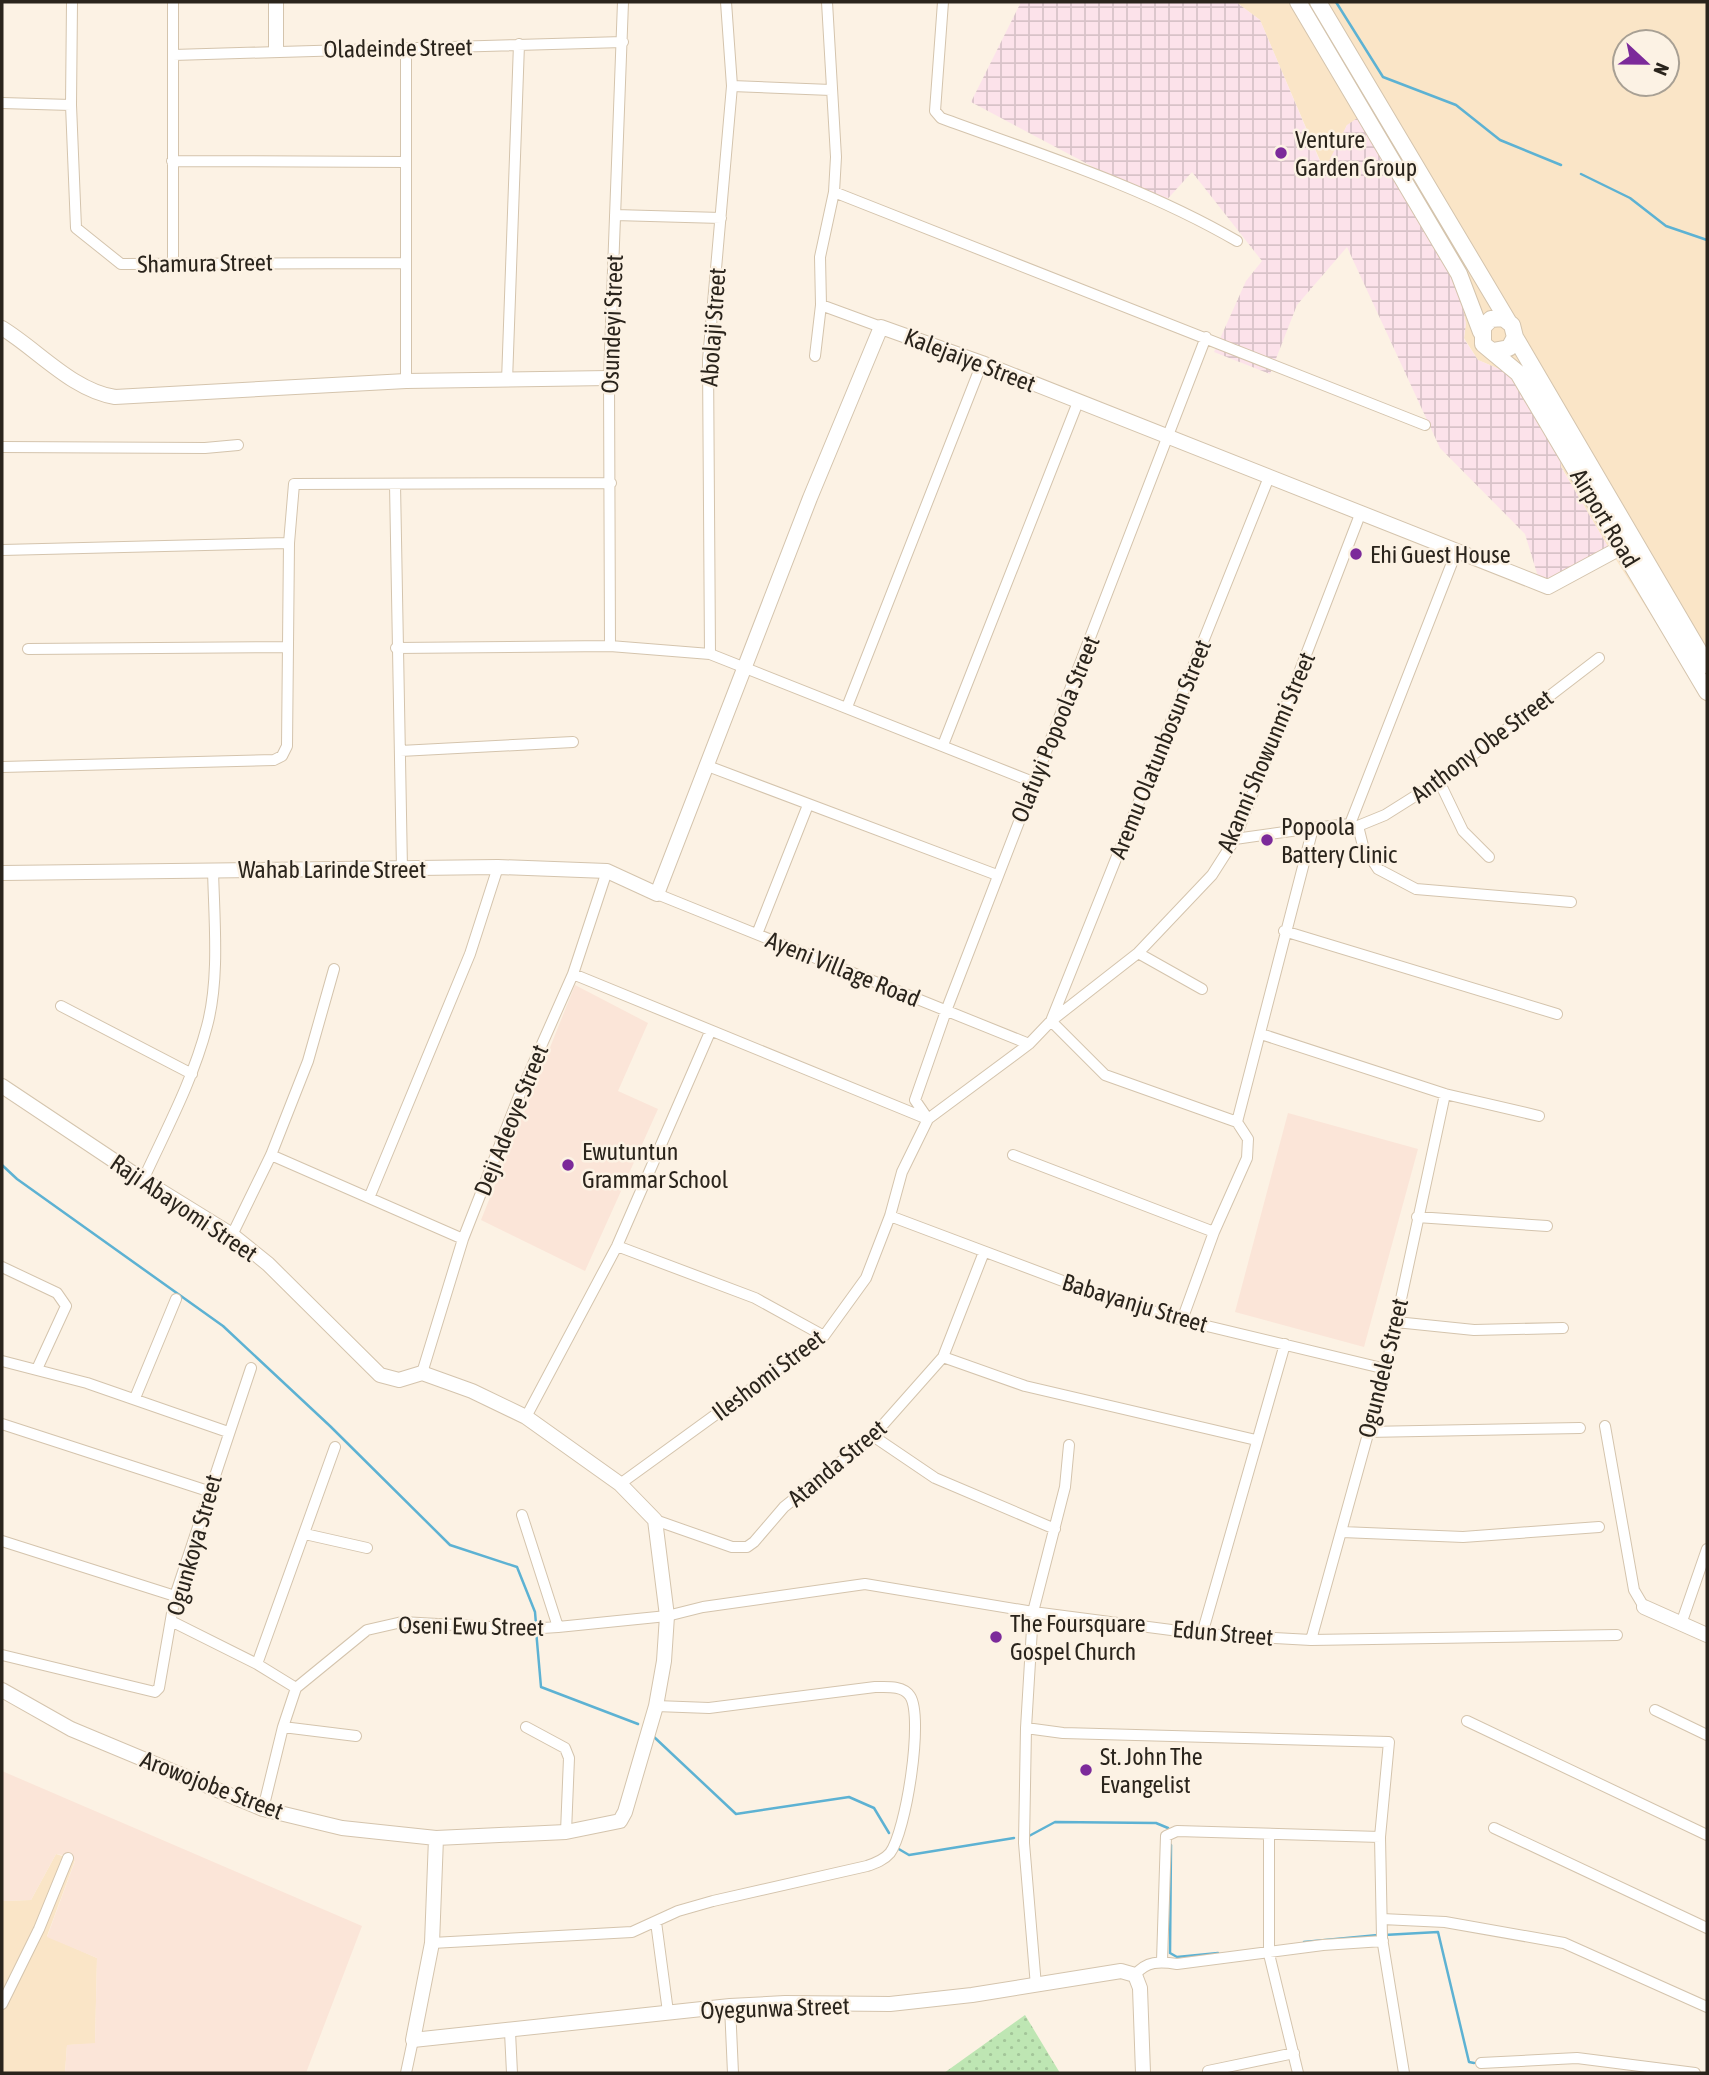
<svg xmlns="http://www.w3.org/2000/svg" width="1709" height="2075" viewBox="0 0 1709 2075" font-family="'Asap Condensed',sans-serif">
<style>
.built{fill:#fae5c7;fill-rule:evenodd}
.industrial{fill:url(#industrial-grid)}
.education{fill:#fbe5d8}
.green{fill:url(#green-dots)}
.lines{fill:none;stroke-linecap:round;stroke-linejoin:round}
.stream{stroke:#5db2d3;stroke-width:2.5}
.minor-casing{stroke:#d4c4ad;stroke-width:12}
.tertiary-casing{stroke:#d4c4ad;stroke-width:16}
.secondary-casing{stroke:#d4c4ad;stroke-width:18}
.minor{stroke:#fff;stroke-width:10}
.tertiary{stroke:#fff;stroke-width:14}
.secondary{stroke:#fff;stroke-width:16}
.poi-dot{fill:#7c2a9a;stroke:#fcf2e4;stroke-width:2.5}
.labels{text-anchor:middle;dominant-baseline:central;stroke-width:5;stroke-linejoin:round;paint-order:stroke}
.street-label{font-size:24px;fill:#2a241c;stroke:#fcf2e4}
.poi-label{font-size:24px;fill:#2a241c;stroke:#fcf2e4;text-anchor:start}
</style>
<defs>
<pattern id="industrial-grid" width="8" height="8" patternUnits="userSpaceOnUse" patternTransform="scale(1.75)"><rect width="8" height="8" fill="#fce2ea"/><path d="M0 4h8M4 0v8" fill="none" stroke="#d8c2c8"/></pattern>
<pattern id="green-dots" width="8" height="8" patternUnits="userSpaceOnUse" patternTransform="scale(1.75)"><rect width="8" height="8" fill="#bee6b3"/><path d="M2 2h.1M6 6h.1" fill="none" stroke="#a3c599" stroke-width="1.8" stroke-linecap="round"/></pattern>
</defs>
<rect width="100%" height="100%" fill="#fcf2e4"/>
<path class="built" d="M1236 2H1707V704L1610 550 1561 466 1560 457 1511 374 1478 360 1464 338 1466 323 1347 125 1325 172 1260 20ZM1625 42H1667V84H1625Z
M56 1854 75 1860 47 1936 97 1958 95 2044 67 2045 65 2073H2V1901L31 1900Z"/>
<path class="industrial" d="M1021 2H1236L1260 20 1324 171 1347 125 1359 117 1458 285 1466 323 1464 339 1478 360 1511 374 1560 457 1561 467 1610 550 1543 593 1525 534 1440 448 1347 247 1297 305 1270 374 1214 352 1246 281 1262 261 1192 172 1163 204 971 102Z"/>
<path class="education" d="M575 985 648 1023 618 1091 658 1109 585 1271 481 1220Z
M1288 1113 1418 1149 1364 1347 1235 1312Z
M2 1771 362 1926 306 2073H65L67 2045 95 2043 97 1958 47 1937 75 1861 68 1856 56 1854 31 1900 2 1901Z"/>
<path class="green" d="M1025 2015 1060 2073H944Z"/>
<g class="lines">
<path class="stream" d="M1336 2 1383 77 1456 105 1500 140 1561 165
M1581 174 1630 198 1666 226 1707 240
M2 1165 17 1179 223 1326 330 1426 450 1545 517 1567 535 1612 536 1624
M536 1630 541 1687 638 1724
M653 1736 736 1814 849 1797 874 1808 889 1833
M1029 1836 1055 1822 1156 1823 1168 1828
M1171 1845 1170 1953 1177 1957 1218 1953
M897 1848 909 1855 1014 1838
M1384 1935 1438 1932 1469 2062 1474 2063
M1304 1942 1378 1935"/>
<defs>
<path id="minor" d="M72 2 71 105 76 228 121 264 406 263
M827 2 836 157 834 192 820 257 821 305 881 327
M943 2 935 111 941 118C1042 155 1144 187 1237 241
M406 48V381
M173 55 623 42
M732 86 831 90
M2 103 71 105
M172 161 406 162
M834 192 1425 425
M615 215 721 218
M173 263V2
M815 356 821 305
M507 381 519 44
M2 447 205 448 238 445
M395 484 402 869
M2 550 289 543
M610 646 609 378 623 2
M396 648 610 646 710 654 1033 782
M28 649 287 647
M710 654 708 360 732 86 726 2
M847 707 982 363
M943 745 1078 402
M400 751 573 742
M705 765 997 875
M2 767 274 760 282 756 287 746 289 543 294 484 611 483
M1439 781 1463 831 1489 857
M1350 824 1457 550
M1358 826 1363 846 1378 869 1416 889 1571 902
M1235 839 1313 828 1350 824 1358 826 1385 815 1439 781 1599 658
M657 894 1029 1044
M1284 931 1557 1014
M757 934 808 805
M1138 953 1202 989
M573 974 925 1118
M61 1006 192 1074
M1261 1034 1445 1094 1539 1116
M928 1119 915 1100 946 1011 1206 337
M1237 1122 1105 1075 1051 1021 1269 477
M271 1155 463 1239
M1013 1155 1214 1232
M143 1180C166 1130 193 1080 207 1026 220 978 214 918 213 869
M369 1198 470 954 498 867
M890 1216 1100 1295 1182 1320 1386 1369
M1417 1217 1547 1226
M232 1235 271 1155 308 1061 334 969
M617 1246 755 1298 824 1336
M2 1267 57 1293 66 1306 37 1369
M1182 1320 1214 1232 1247 1158 1248 1139 1237 1122 1313 828
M1396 1322 1474 1330 1563 1328
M943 1357 1025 1386 1256 1440
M2 1361 87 1383 228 1432
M422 1373 463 1239 519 1096 573 974 607 871
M135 1398 176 1299
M526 1417 617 1246 710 1032
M2 1424 208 1491
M1605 1426 1634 1590 1644 1607
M1366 1432 1580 1428
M873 1436 935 1478 1055 1529
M620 1484 824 1336 866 1278 890 1216 902 1172 928 1119 1029 1044 1051 1021 1138 953 1212 875 1235 839 1361 512
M522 1515 558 1627
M655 1520 732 1547H747L754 1542 784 1507 873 1436 943 1357 984 1252
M1342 1532 1463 1537 1599 1527
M305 1534 367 1548
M2 1541 175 1596
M171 1621 257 1664 296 1688
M1681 1624 1707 1549
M1202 1634 1285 1344
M1311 1640 1386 1369 1445 1094
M2 1655 155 1692 159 1688 175 1596 251 1368
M257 1664 335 1447
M1655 1710 1707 1735
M1467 1721 1707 1835
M283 1727 356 1736
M526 1727 565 1748 569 1758 566 1832
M1026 1728 1063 1733 1389 1742 1380 1837 1382 1938 1404 2073
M263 1809 283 1727 296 1688 367 1630 402 1622 527 1629 558 1627 667 1616 703 1607 865 1584 1033 1612 1202 1634 1311 1640 1617 1635
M1494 1828 1707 1928
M1269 1835V1954L1298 2073
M1382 1919 1445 1922 1564 1943 1707 2007
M656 1922 668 2012
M432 1943 632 1932 678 1911 713 1901 867 1866C876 1863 884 1860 890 1853 906 1832 924 1717 910 1696 903 1685 886 1687 875 1687L709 1708 656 1706
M1162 1961 1166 1836 1177 1831 1380 1837
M1135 1975C1146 1961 1160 1961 1177 1964L1323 1945 1383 1941
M1036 1986 1024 1843 1026 1728 1033 1612 1065 1487 1069 1445
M2 2004 39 1929 68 1858
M730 2006 733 2073
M510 2032 512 2073
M1481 2063 1577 2058 1695 2073
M1208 2071 1294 2053
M406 2073 413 2040"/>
<path id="tertiary" d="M276 50V2
M2 328C38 350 72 390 115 397L406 381 609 378
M2 873 498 867 607 871 657 894 810 498 881 327 982 363 1548 587 1622 547
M2 1086 143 1180 232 1235 268 1264 380 1375 399 1380 422 1373 472 1391 526 1417 620 1484 655 1520 667 1616 664 1661 656 1706 625 1812 620 1821 566 1832 436 1838 342 1828 263 1809 71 1729 2 1690
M1644 1607 1707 1635
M436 1838 432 1943 413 2040 730 2006 785 2003 890 2004 972 1995 1121 1971 1135 1975 1140 1988 1143 2073"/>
<path id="secondary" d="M1298 2 1459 274 1481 332
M1318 2 1508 321
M1515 337 1707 665
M1493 351 1509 348 1515 337 1512 325 1503 318 1491 319 1483 327V344L1518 373 1707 692"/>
</defs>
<use href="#minor" class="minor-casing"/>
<use href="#tertiary" class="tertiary-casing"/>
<use href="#secondary" class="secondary-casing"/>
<use href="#minor" class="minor"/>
<use href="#tertiary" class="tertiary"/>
<use href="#secondary" class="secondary"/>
</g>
<g class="poi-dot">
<circle cx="1281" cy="153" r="7"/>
<circle cx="1356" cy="554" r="7"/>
<circle cx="1267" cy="840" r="7"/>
<circle cx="568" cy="1165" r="7"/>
<circle cx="996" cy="1637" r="7"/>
<circle cx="1086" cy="1770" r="7"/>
</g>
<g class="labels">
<g class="street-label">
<text transform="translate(398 48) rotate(-1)">Oladeinde Street</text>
<text transform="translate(205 263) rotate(-1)">Shamura Street</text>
<text transform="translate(612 324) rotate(-88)">Osundeyi Street</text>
<text transform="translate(713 327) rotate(-86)">Abolaji Street</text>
<text transform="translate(970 360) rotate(21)">Kalejaiye Street</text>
<text transform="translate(1605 518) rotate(59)">Airport Road</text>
<text transform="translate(1055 729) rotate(-68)">Olafuyi Popoola Street</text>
<text transform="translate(1482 746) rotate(-37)">Anthony Obe Street</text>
<text transform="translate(1160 749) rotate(-68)">Aremu Olatunbosun Street</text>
<text transform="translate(1266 752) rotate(-67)">Akanni Showunmi Street</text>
<text x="332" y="869">Wahab Larinde Street</text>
<text transform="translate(843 969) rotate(22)">Ayeni Village Road</text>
<text transform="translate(511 1120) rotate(-68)">Deji Adeoye Street</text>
<text transform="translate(184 1208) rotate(34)">Raji Abayomi Street</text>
<text transform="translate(1135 1303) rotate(17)">Babayanju Street</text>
<text transform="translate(1383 1368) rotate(-76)">Ogundele Street</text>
<text transform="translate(768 1375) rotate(-37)">Ileshomi Street</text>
<text transform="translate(837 1463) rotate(-40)">Atanda Street</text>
<text transform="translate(194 1545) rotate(-74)">Ogunkoya Street</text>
<text transform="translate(471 1626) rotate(1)">Oseni Ewu Street</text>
<text transform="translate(1223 1633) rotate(5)">Edun Street</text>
<text transform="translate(212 1785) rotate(21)">Arowojobe Street</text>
<text transform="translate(775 2008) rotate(-2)">Oyegunwa Street</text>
</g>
<g class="poi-label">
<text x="1295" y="139">Venture<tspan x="1295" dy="28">Garden Group</tspan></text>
<text x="1370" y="554">Ehi Guest House</text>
<text x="1281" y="826">Popoola<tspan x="1281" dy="28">Battery Clinic</tspan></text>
<text x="582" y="1151">Ewutuntun<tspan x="582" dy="28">Grammar School</tspan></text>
<text x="1010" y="1623">The Foursquare<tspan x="1010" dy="28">Gospel Church</tspan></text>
<text x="1100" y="1756">St. John The<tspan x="1100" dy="28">Evangelist</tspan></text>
</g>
</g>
<rect width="1709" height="2075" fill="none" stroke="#2a241c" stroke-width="7"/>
<g transform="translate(1646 63) rotate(112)"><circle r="33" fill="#fcf2e4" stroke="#a8a094" stroke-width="2"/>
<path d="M0-5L12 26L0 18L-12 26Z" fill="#7c2a9a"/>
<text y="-10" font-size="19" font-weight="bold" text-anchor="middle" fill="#2a241c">N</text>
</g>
</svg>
